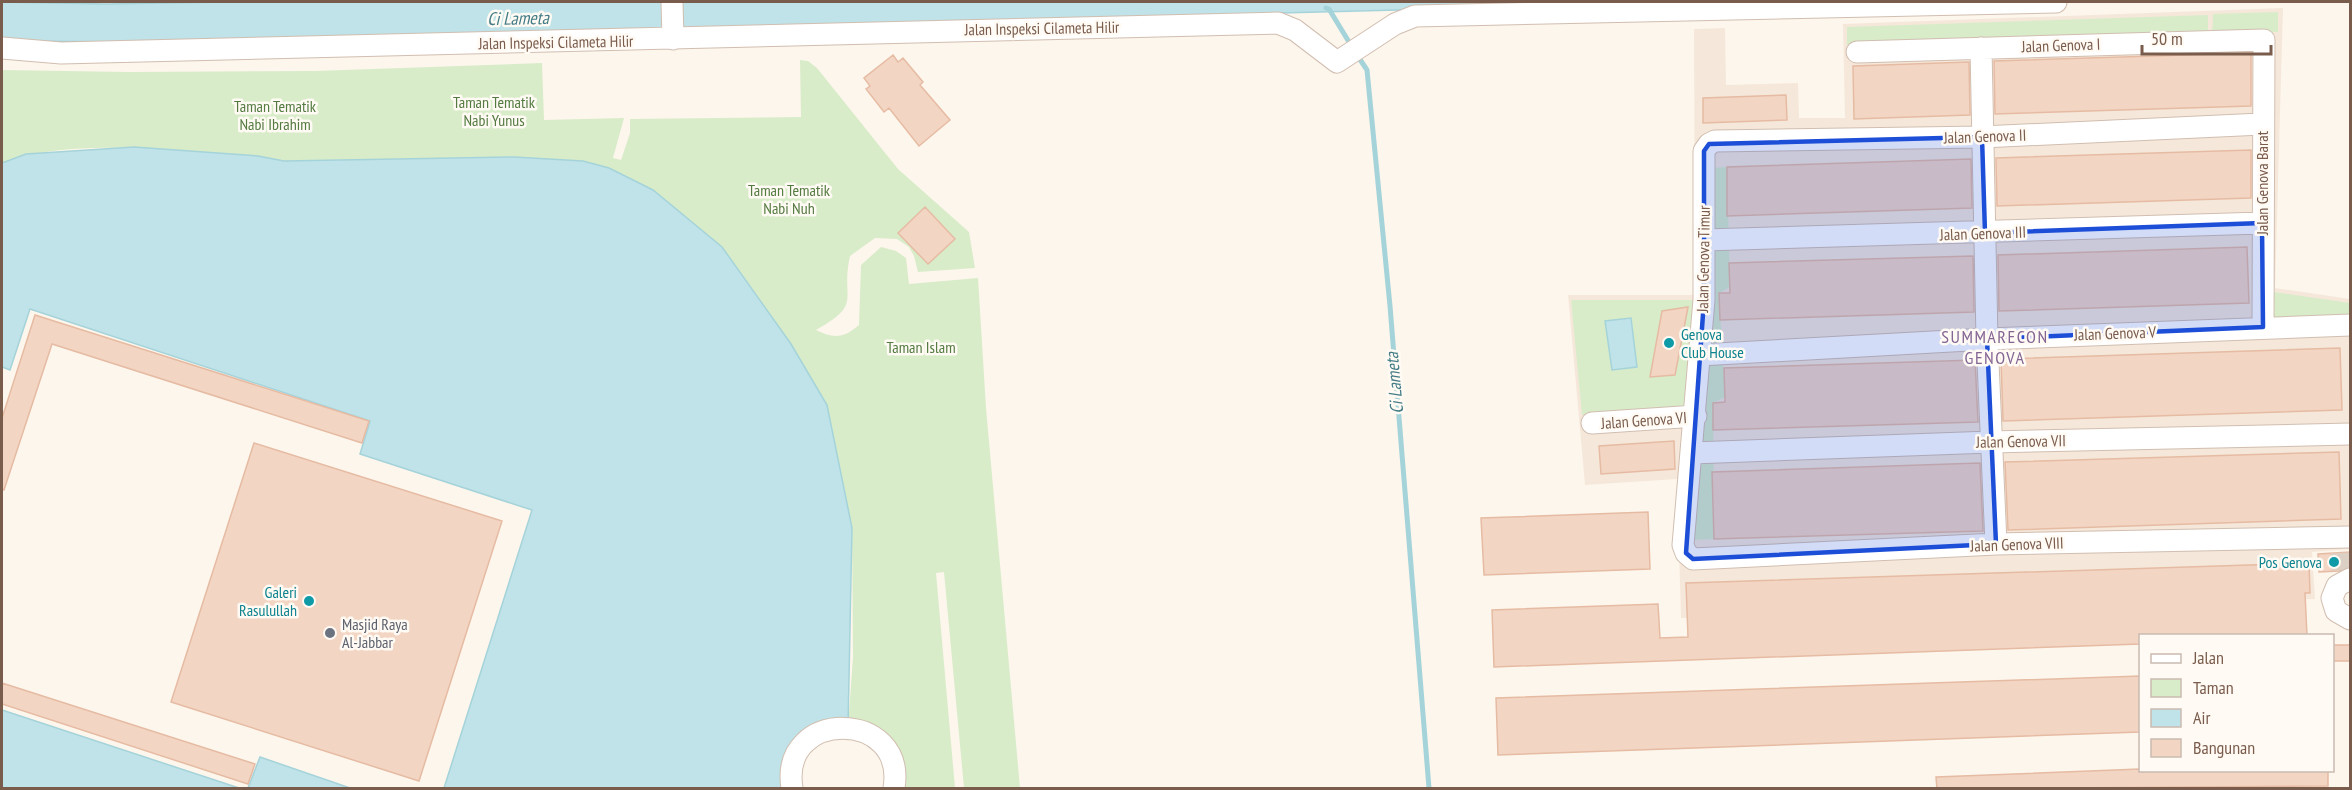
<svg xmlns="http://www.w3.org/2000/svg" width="2352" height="790" viewBox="0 0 2352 790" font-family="'PT Sans Narrow',sans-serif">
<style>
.residential{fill:#f5e8da}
.green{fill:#d8ecc9}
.water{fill:#bfe3e8;stroke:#a5d3da;stroke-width:1.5}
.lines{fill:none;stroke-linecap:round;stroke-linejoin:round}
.stream{stroke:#a5d3da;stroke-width:5}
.building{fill:#f3d5c3;stroke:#e6bba3;stroke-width:1.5}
.minor-tunnel{stroke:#dcd0c4;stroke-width:21;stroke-dasharray:21 10;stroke-linecap:butt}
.minor-casing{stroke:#d1beb0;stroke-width:23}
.minor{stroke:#fff;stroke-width:21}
.marked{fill:#1d4ed8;fill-opacity:0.2;stroke:#1d4ed8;stroke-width:4.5;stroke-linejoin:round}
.culture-dot{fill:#0f9aa8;stroke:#fffaf3;stroke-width:2}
.worship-dot{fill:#6b7280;stroke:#fffaf3;stroke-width:2}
.labels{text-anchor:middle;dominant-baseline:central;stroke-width:5;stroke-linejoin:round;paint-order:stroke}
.street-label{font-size:16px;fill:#7a5c4d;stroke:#fffaf3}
.park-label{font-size:16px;fill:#537a41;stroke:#fffaf3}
.culture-label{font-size:16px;fill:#0d838f;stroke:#fffaf3;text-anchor:end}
.worship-label{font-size:16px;fill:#5b616d;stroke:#fffaf3;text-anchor:start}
.water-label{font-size:18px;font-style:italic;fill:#437c86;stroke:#fffaf3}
.neighbourhood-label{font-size:18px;letter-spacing:1.5px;fill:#846695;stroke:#fffaf3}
</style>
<rect width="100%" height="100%" fill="#fdf6ec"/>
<path class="residential" d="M2283 8 2275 288 2350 299V549L2312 552 2315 599 1681 618 1677 479 1585 485 1568 295H1695L1694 29 1725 28 1726 85 1798 83 1799 118H1845L1843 24Z"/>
<path class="green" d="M2278 12V32L2212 34 2213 14Z
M2208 15V35L1847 45V27Z
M800 60 808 61 817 68 898 169 969 232 975 268 918 272 914 256 909 247 897 239 875 238 850 256C840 301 864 303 816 330 834 339 844 338 859 325L861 265 881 247 896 251 906 258 909 284 978 278 986 408 1020 788H964L944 572 936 573 955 788H900L893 764 848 728 853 657 852 528 827 405 791 344 722 247 653 190 609 168 583 161 514 157 284 161C256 156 229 155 202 152 141 148 58 141 2 163V70L128 72 315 71 542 63 544 120 624 118 613 158 621 160 630 133V119L801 117Z
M1727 167 1730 287 1719 293 1725 397 1713 403 1714 539 1693 540 1713 328 1711 168Z
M2274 292 2350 303V319L2274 318Z
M1571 300H1700L1689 410 1582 415Z"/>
<path class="water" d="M2 2 106 4 223 2H1711L136 42 14 41 2 39Z
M134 147 258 156 284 161 514 157 583 161 609 168 653 190 722 247 791 344 827 405 852 528 848 728 808 741 792 788H444L532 510 360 454 370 421 30 309 10 370 2 367V163L26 154Z
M1631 318 1637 367 1612 370 1605 321Z
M2 710 239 788H2Z
M260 757 350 788H248Z"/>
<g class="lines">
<path class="stream" d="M1326 8 1329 9 1352 47
M1357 55 1367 70 1390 306 1429 788"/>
</g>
<path class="building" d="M2251 53V106L1995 114 1994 61Z
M893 55 898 62 903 58 923 82 920 85 950 120 919 146 889 108 884 112 866 89 870 86 864 78Z
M1969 62 1970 115 1854 119 1853 66Z
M1786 95 1787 120 1703 123V98Z
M2251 150V198L1997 206 1996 158Z
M1971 159 1972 208 1727 216V167Z
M925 207 955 239 928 264 898 233Z
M2247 247 2249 303 1999 311 1998 255Z
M1973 256 1974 312 1720 320 1719 293H1730L1729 263Z
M1688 307 1675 375 1650 377 1662 311Z
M35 315 369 421 362 443 52 344 4 490 2 489V418Z
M2340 348 2342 410 2003 421 2001 359Z
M1975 360 1978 422 1713 430V403L1725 402 1724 368Z
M1674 441 1675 469 1601 474 1599 446Z
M254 443 502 521 419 781 171 702Z
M2339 452 2341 519 2008 530 2005 462Z
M1980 463 1983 531 1714 539 1712 472Z
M1648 512 1650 569 1484 575 1481 518Z
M2350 552V566L2339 571 2319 572 2318 554Z
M2309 563 2310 593H2305L2307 636H2140V644L1494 667 1492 610 1658 604 1660 638 1688 637 1686 583Z
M2332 645H2350V661H2332Z
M2140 676V732L1498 755 1496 698Z
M2 683 255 764 248 784 2 704Z
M2140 769 2328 771V786L1937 789 1936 777Z"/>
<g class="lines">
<path class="minor-tunnel" d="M2341 553 2342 570"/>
<defs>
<path id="minor" d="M672 2 673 39
M2 48 61 53 1278 23 1295 30 1337 62 1395 24 1415 16 2056 2
M1981 48 1987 339 1996 544
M1857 52 2264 40 2263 327
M2262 124 1982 137 1715 141 1709 144 1704 151V300L1683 545 1686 553 1693 559 1996 544 2350 537
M1704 240 2262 223
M1699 355 1987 339 2350 325
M1592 423 1696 416
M1692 453 1991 442 2350 434
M2350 579 2337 586 2332 598 2336 611 2350 619
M792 788C779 708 907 709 894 788"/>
</defs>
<use href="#minor" class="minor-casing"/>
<use href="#minor" class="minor"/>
</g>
<path class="marked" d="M1982 137 1985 233 2262 223 2263 327 1987 339 1996 544 1693 559 1686 553 1704 300V151L1709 144Z"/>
<g class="culture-dot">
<circle cx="1669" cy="343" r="6"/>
<circle cx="2334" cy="562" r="6"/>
<circle cx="309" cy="601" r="6"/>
</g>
<circle class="worship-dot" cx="330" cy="633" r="6"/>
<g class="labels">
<g class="street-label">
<text transform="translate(1042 28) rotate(-1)">Jalan Inspeksi Cilameta Hilir</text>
<text transform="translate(556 42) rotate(-1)">Jalan Inspeksi Cilameta Hilir</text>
<text transform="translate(2061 45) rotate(-2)">Jalan Genova I</text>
<text transform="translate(1985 136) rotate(-2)">Jalan Genova II</text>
<text transform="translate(2262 183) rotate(-90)">Jalan Genova Barat</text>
<text transform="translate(1983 233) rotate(-2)">Jalan Genova III</text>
<text transform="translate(1703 259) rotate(-89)">Jalan Genova Timur</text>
<text transform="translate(2115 333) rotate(-2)">Jalan Genova V</text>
<text transform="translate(1644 420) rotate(-4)">Jalan Genova VI</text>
<text transform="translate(2021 441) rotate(-1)">Jalan Genova VII</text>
<text transform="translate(2017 544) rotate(-2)">Jalan Genova VIII</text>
</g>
<g class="park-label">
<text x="494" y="102">Taman Tematik<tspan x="494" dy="18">Nabi Yunus</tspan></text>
<text x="275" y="106">Taman Tematik<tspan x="275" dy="18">Nabi Ibrahim</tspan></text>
<text x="789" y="190">Taman Tematik<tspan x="789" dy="18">Nabi Nuh</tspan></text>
<text x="921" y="347">Taman Islam</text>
</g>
<g class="culture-label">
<text x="1681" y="334" text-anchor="start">Genova<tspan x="1681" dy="18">Club House</tspan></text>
<text x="2322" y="562">Pos Genova</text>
<text x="297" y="592">Galeri<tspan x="297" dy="18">Rasulullah</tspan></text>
</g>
<g class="worship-label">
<text x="342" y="624">Masjid Raya<tspan x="342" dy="18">Al-Jabbar</tspan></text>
</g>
<g class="water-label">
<text transform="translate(518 18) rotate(-1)">Ci Lameta</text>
<text transform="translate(1394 383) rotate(-95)">Ci Lameta</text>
</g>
<g class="neighbourhood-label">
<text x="1995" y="336">SUMMARECON<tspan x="1995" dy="21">GENOVA</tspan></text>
</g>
</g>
<rect width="2352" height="790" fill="none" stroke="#7a5c4d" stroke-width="6"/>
<rect x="2139" y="634" width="195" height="138" fill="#fffaf3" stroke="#cabbb1" stroke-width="1.5"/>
<rect x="2151" y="654" width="30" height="9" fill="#ffffff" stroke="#cabbb1" stroke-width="1.5"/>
<text x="2193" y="664" font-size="18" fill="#7a5c4d">Jalan</text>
<rect x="2151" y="679" width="30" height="18" fill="#d8ecc9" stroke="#cabbb1" stroke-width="1.5"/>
<text x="2193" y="694" font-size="18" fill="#7a5c4d">Taman</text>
<rect x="2151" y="709" width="30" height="18" fill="#bfe3e8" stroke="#cabbb1" stroke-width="1.5"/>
<text x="2193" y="724" font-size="18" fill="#7a5c4d">Air</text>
<rect x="2151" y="739" width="30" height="18" fill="#f3d5c3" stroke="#cabbb1" stroke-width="1.5"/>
<text x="2193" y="754" font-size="18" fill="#7a5c4d">Bangunan</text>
<path d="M2142 45v9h129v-9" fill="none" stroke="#7a5c4d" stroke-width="3"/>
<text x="2151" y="45" font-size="18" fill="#7a5c4d" stroke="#fffaf3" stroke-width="4.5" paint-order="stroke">50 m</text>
</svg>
